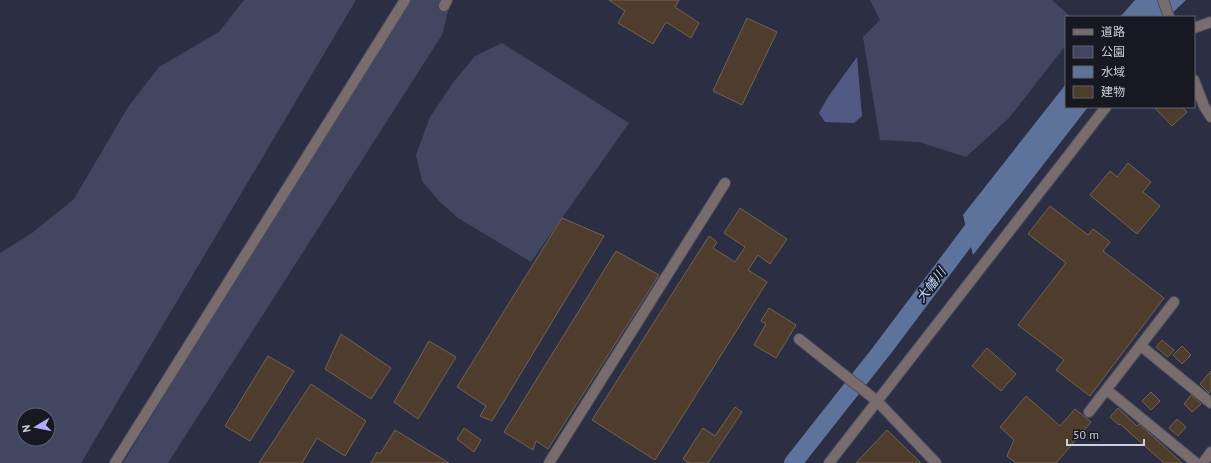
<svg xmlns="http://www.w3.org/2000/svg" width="1211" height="463" viewBox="0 0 1211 463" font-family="'PT Sans','Noto Sans JP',sans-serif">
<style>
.green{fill:#424661;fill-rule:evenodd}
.forest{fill:#535985}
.water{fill:#5e739c}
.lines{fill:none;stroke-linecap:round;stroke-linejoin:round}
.river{stroke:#5e739c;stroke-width:18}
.building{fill:#4e3d2c;stroke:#736250}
.minor-casing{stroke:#494c5f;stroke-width:12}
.minor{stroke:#786c6d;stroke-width:10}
.labels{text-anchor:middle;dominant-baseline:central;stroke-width:3.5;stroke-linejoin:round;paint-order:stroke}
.water-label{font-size:13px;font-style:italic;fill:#c0d5fd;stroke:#171821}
</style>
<rect width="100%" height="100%" fill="#2c2f43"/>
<path class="green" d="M244 0H356L81 463H0V253L32 233 74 199 128 107 159 67 219 32ZM24 415H48V439H24Z
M406 0H451L442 35 168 463H123Z
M870 0H1052L1071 17H1066V45L1009 118 966 157 919 142 880 140 863 37 880 20Z
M502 43 629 123 531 262 458 218 439 201 422 181 416 155 430 117 452 84 475 56Z"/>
<path class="forest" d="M857 57 862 116 854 123 825 122 819 113 828 97Z"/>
<path class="water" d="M1135 0H1186L1168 17H1120Z
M1066 84V107H1088L973 255 963 215Z"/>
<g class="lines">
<path class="river" d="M793 463 883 349 983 216"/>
</g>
<path class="building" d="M609 0H679L675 7 699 23 691 38 666 22 653 44 618 23 625 11Z
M747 18 777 32 742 105 713 91Z
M1154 107H1182L1187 112 1172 126Z
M1128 163 1151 182 1143 192 1160 206 1137 234 1090 195 1110 171 1117 177Z
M1050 206 1088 235 1093 229 1110 242 1103 251 1164 298 1090 396 1056 370 1064 360 1018 325 1066 263 1028 234Z
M740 208 787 239 770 264 758 255 748 270 767 282 655 460 592 420 709 236 717 242 713 248 735 262 745 247 724 233Z
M562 218 604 236 492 421 480 416 486 406 457 387Z
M616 251 659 275 548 449 536 441 533 450 504 432Z
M769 308 796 325 776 358 754 345 766 324 761 321Z
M341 334 391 368 371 399 325 369Z
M1162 340 1174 350 1168 357 1156 347Z
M429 341 456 357 418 419 394 402Z
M1182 346 1191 355 1182 364 1173 355Z
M987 348 1016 374 1001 391 972 366Z
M268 356 294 371 250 441 225 426Z
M1211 371V390L1209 393 1200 384Z
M311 384 366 421 345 456 317 438 302 463H259Z
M1151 392 1160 401 1151 410 1142 401Z
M1191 395 1201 404 1192 412 1184 404Z
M1026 396 1060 426 1075 409 1091 422 1056 463H1016L1007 456 1014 440 1000 427Z
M735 407 742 412 708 463H689L683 459 703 428 715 436Z
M1118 408 1137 426 1139 424 1158 441 1182 463H1164L1120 424 1119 425 1110 417Z
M1177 419 1186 427 1178 436 1169 428Z
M464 428 481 440 474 452 457 439Z
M395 430 449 463H371L377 452 380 454Z
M887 430 921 463H856Z"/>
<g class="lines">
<defs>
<path id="minor" d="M1163 0 1169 17
M444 6 447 0
M1194 28 1211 22
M1194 80 1204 106 1211 117
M799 339 877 401 936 463
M1141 346 1211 403
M1107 390 1196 463
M1089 412 1174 302
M115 463 405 0
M549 463 725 183
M829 463 1106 107
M1203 463 1211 452"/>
</defs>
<use href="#minor" class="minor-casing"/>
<use href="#minor" class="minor"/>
</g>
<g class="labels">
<g class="water-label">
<text transform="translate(931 285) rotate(-53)">大幡川</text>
</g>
</g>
<rect x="1065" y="16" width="130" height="92" fill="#171821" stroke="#60626d"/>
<rect x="1073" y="29" width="20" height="6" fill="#786c6d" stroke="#60626d"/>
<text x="1101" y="36" font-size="12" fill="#ced1de">道路</text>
<rect x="1073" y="46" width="20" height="12" fill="#424661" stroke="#60626d"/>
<text x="1101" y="56" font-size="12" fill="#ced1de">公園</text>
<rect x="1073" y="66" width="20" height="12" fill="#5e739c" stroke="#60626d"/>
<text x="1101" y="76" font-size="12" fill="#ced1de">水域</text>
<rect x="1073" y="86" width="20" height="12" fill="#4e3d2c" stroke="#60626d"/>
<text x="1101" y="96" font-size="12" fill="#ced1de">建物</text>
<g transform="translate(36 427) rotate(260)"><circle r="19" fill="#171821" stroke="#60626d"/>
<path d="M0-3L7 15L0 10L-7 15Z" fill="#b1adfa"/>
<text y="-6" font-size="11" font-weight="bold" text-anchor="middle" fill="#ced1de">N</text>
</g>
<path d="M1067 439v6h77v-6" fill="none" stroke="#ced1de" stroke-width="2"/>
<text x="1073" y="439" font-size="12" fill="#ced1de" stroke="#171821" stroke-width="3" paint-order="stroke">50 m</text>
</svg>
